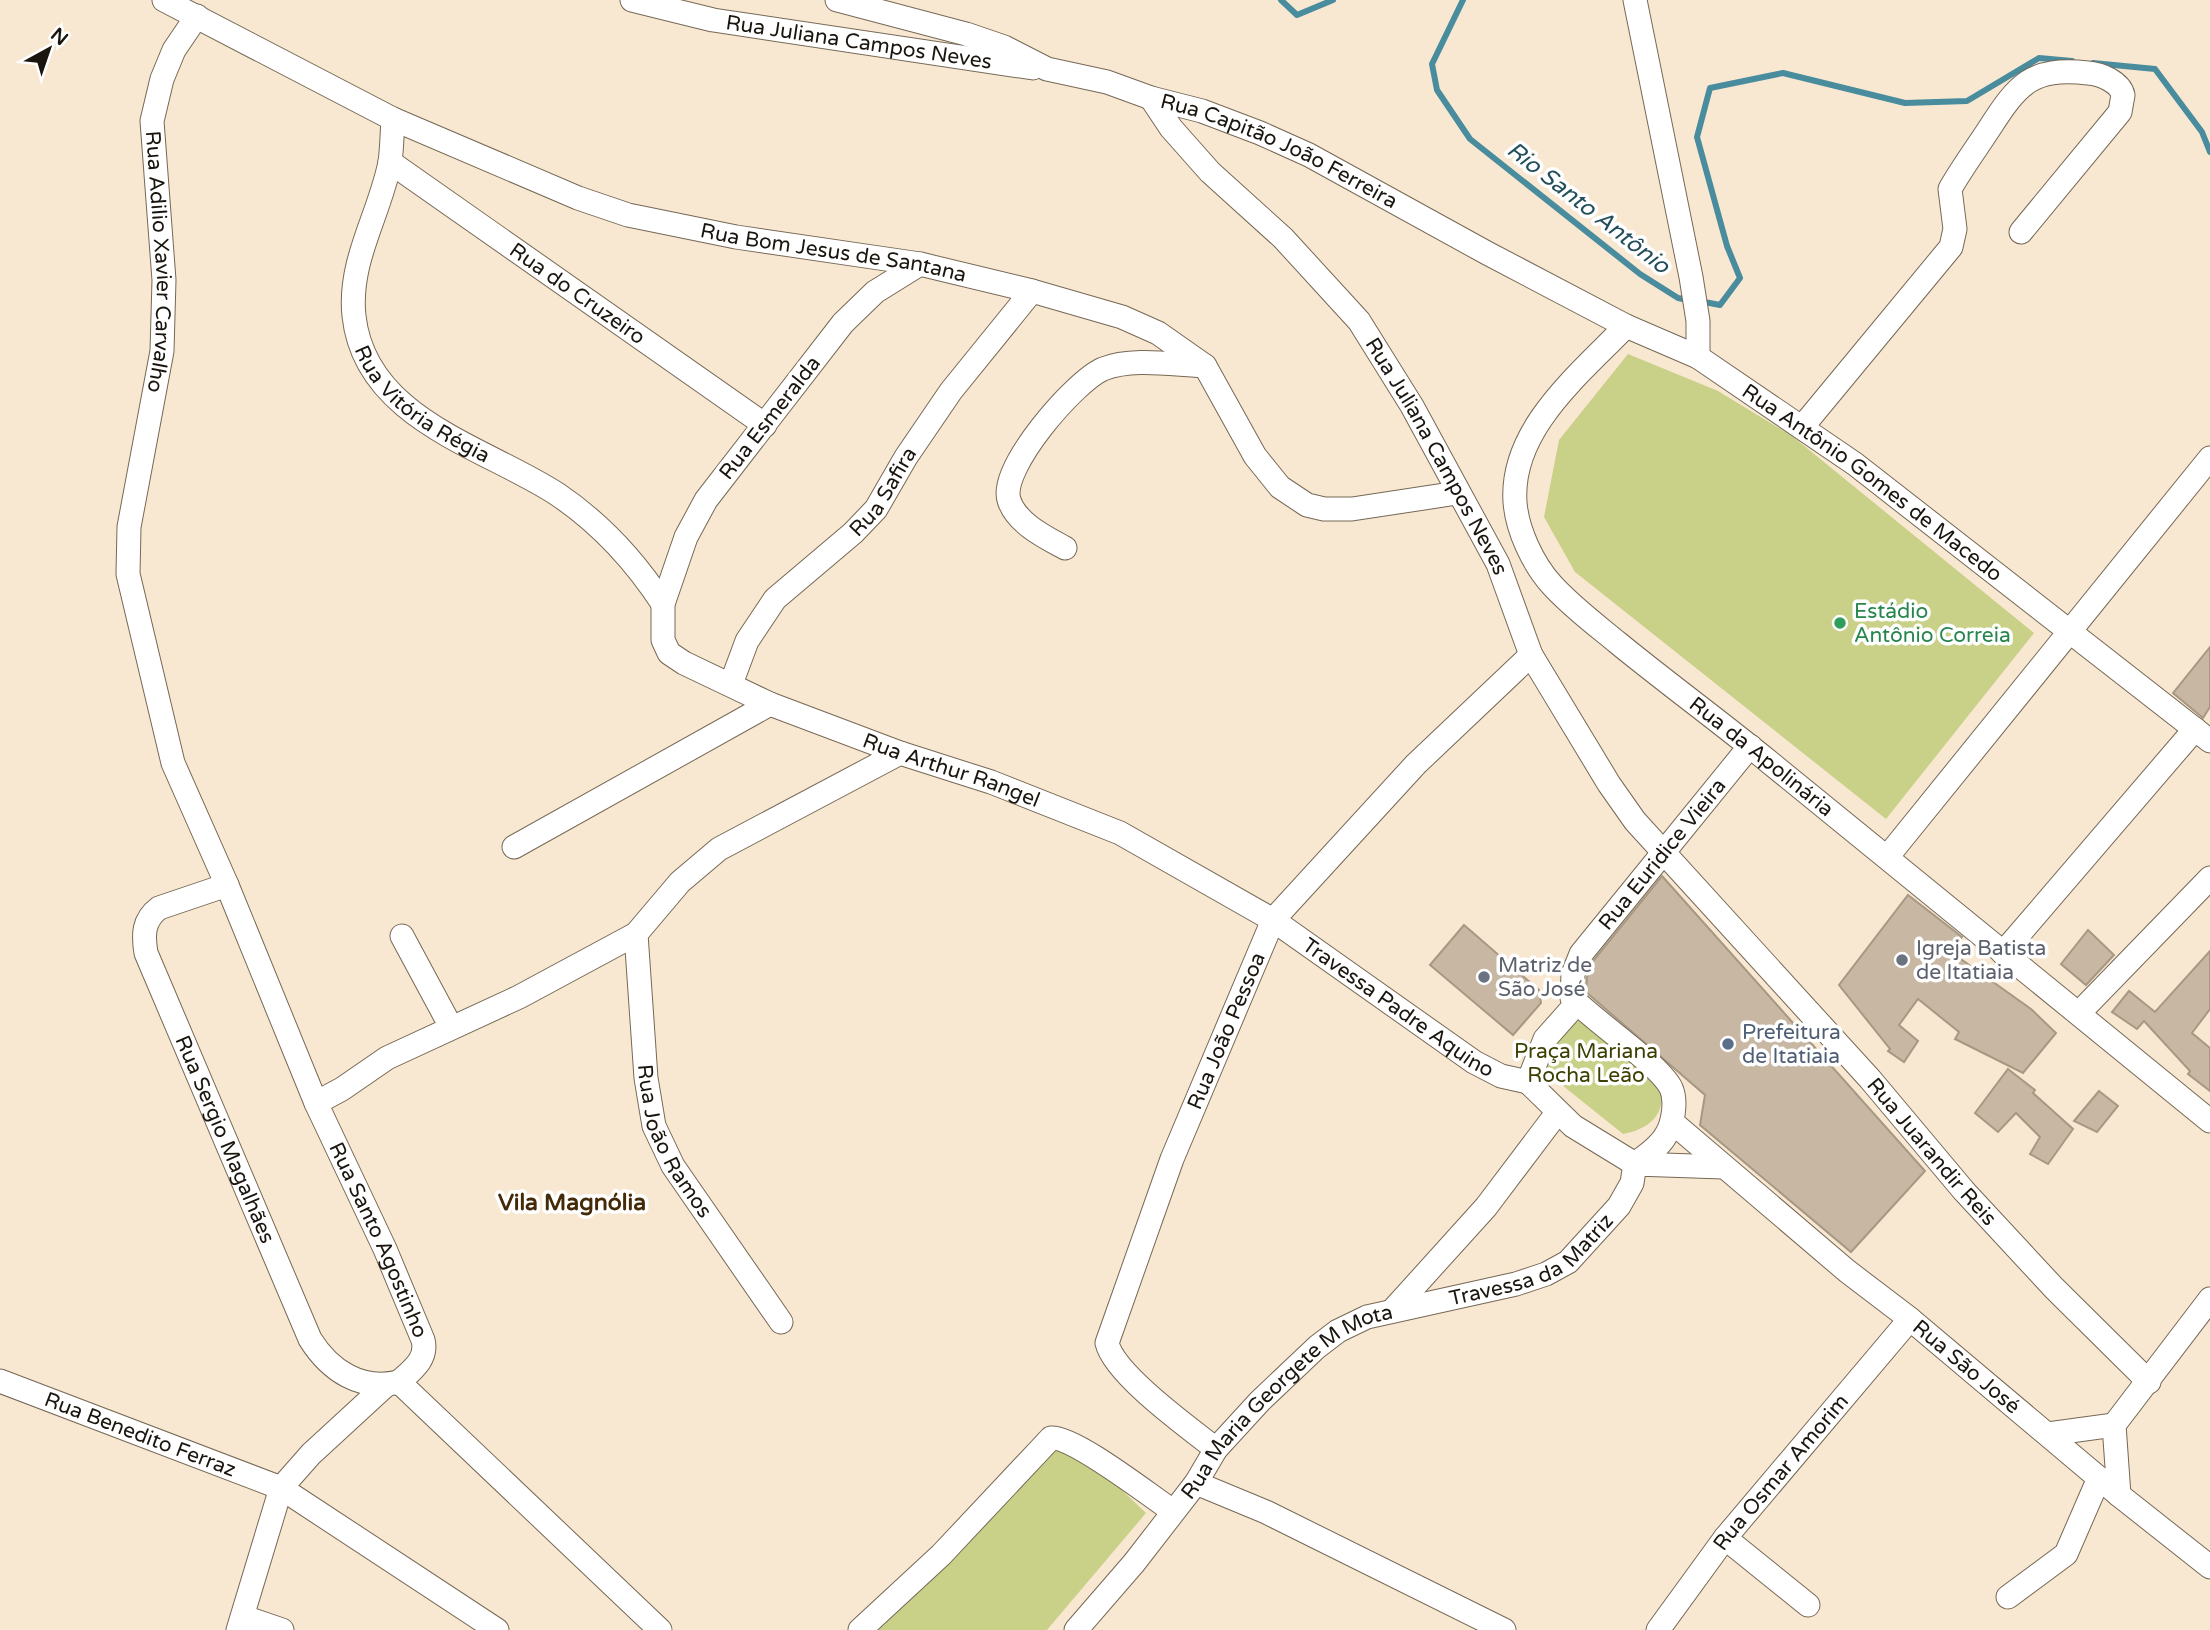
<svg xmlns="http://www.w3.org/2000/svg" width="2210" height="1630" viewBox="0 0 2210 1630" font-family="'Varela Round',sans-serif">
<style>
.green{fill:#c9d088}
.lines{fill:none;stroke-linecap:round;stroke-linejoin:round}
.stream{stroke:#488c9d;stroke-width:6}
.building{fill:#c7b7a3;stroke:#a79884;stroke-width:2}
.minor-casing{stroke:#766855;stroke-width:25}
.minor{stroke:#fff;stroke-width:23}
.leisure-dot{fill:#2e9e5b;stroke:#fff;stroke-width:2.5}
.worship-dot{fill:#6b7280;stroke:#fff;stroke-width:2.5}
.service-dot{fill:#5c6f8a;stroke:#fff;stroke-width:2.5}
.labels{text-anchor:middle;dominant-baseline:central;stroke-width:7;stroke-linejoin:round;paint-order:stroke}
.street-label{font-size:21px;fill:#1a150e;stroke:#fff}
.leisure-label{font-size:21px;fill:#27864d;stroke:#fff;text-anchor:start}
.worship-label{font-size:21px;fill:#5b616d;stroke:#fff;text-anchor:start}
.service-label{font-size:21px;fill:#4e5e75;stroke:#fff;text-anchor:start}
.park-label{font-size:21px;fill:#3d4001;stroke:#fff}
.water-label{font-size:23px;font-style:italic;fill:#234e5b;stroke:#fff}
.neighbourhood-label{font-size:23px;font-weight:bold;fill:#432b07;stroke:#fff}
</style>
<rect width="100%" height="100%" fill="#f8e8d2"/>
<path class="green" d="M1628 354 1718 391 1792 436 2034 633 1886 819 1575 572 1544 517 1559 440Z
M1586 1021 1662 1085C1666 1114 1650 1129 1623 1134L1547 1073 1544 1053 1566 1022Z
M1063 1434 1146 1513 1047 1630H873Z"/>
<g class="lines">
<path class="stream" d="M1281 0 1297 15 1333 0
M1463 0 1432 64 1437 90 1470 139 1640 274 1678 298 1688 300
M2093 63 2155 69 2202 132 2210 152
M1699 301 1720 305 1740 278 1727 246 1697 137 1710 88 1783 73 1905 103 1967 101 2039 58 2072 61"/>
</g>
<path class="building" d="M2210 647V707L2203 718 2173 693Z
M1662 876 1925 1171 1851 1252 1700 1125 1705 1095 1586 992 1587 977 1593 961Z
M1908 895 1962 937 1951 952 2031 1009 2056 1033 2023 1073 1955 1039 1959 1032 1918 999 1899 1025 1918 1041 1904 1062 1888 1051 1890 1049 1839 985Z
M1464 925 1539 990 1541 1003 1513 1035 1430 965Z
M2088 930 2114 955 2086 985 2061 964Z
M2210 951V1009L2192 1033 2210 1048V1091L2188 1074 2190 1071 2144 1021 2137 1029 2112 1012 2129 991 2155 1012Z
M2008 1069 2035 1090 2033 1093 2073 1129 2048 1164 2030 1154 2040 1137 2016 1113 1998 1132 1975 1113Z
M2099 1091 2118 1106 2097 1132 2074 1121Z"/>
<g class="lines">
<defs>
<g id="minor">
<path id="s1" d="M164 0 393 119 578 198 628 215 736 237 920 264 1032 291 1122 317 1158 333 1205 366 1255 456 1280 487 1307 505 1324 509H1352L1457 493"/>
<path id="s2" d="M632 0 713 20 1033 68"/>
<path id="s3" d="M837 0 966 34 1004 47 1047 69 1107 82 1151 98 1202 111 1260 133 1309 155 1487 253 1626 326 1698 357 1855 464 2210 741"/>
<path d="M1635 0 1691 277 1698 321V357"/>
<path id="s4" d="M197 16 174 50 162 79 152 121 164 280 162 351 129 527 128 574 173 763 227 885 316 1103 385 1249 423 1340C428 1359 412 1370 399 1382L660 1630"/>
<path id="s5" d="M1151 98 1171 128 1210 172 1283 238 1359 321 1412 406 1498 564 1531 655 1609 784 1635 821 1870 1079 1964 1191 2054 1288 2149 1382"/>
<path id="s6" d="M393 119C392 133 392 148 390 162 380 214 348 261 354 316 365 419 485 447 557 494 600 523 635 561 663 604"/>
<path id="s7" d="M390 162 765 425"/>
<path id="s8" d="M920 264 875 292 843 323 706 500 686 537 663 604V640L669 653 684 663 770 704 900 753 991 782 1120 833 1273 920 1474 1062 1501 1076 1528 1082"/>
<path id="s9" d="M1626 326C1580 374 1510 429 1515 502 1517 530 1533 564 1552 585 1572 607 1595 624 1618 643 1667 683 1719 721 1768 761 1916 881 2063 1001 2210 1121"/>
<path d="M1803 426 1951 247 1955 229 1950 189C1962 168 1976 149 1989 129 2018 84 2031 67 2088 73 2101 74 2120 82 2123 95L2120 112 2021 232"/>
<path d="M1065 548C1045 537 1016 523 1009 500 999 468 1075 381 1103 369 1133 357 1174 365 1205 366"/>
<path id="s10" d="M731 684 747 641 775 599 853 533 876 509 906 457 951 391 1032 291"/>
<path d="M514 847 770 704"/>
<path d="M1888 856 2210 458"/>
<path id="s11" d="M227 885 159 908C143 920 143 935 146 953L310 1339C330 1371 361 1391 399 1382"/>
<path id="s12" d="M636 934 646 1078 654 1126 673 1166 781 1322"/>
<path d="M402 936 451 1027"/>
<path d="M2003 953 2195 729"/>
<path id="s13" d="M1577 1003 1545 1039 1528 1082 1573 1126 1635 1164C1646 1155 1659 1148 1666 1135 1673 1124 1677 1101 1671 1088 1659 1064 1595 1022 1572 998L1573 974 1581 954 1750 746"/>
<path d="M2079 1013 2210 878"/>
<path d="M316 1103 342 1089 387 1058 519 997 636 934 680 882 719 849 900 753"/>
<path id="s14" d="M1672 1122 1847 1271 1910 1319 2119 1495 2210 1567"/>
<path d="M1392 1311 1486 1207 1557 1113"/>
<path id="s15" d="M0 1381 281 1488 497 1630"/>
<path d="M2048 1434 2114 1425"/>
<path id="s16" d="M1216 1449C1189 1428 1114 1374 1107 1343L1172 1159 1273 920 1416 764 1531 655"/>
<path d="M1196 1483 1266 1512 1504 1630"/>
<path d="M2119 1495 2114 1425 2210 1299"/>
<path d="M1725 1538 1808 1605"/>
<path d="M2008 1597 2066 1554 2099 1478"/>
<path d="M244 1617 282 1630"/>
<path d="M238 1630 281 1488 311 1454 386 1385"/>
<path d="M860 1630 941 1555 1051 1438C1074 1436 1150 1496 1173 1511"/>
<path id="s17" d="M1076 1630 1134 1563 1196 1483 1216 1449 1260 1401 1317 1347 1338 1331 1367 1317 1516 1284 1546 1274 1568 1262 1619 1206 1632 1183 1635 1164 1723 1167"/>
<path id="s18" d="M1658 1630 1725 1538 1910 1319"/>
</g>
</defs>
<use href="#minor" class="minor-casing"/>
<use href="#minor" class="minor"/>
</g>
<circle class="leisure-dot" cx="1840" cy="623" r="7"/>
<g class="worship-dot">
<circle cx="1902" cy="960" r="7"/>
<circle cx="1484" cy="977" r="7"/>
</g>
<circle class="service-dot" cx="1728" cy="1044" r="7"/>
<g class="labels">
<g class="street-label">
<text stroke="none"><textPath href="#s2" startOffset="231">Rua Juliana Campos Neves</textPath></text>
<text stroke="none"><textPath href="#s3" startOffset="469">Rua Capitão João Ferreira</textPath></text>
<text stroke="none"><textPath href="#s1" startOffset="721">Rua Bom Jesus de Santana</textPath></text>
<text stroke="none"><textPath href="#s4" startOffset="257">Rua Adilio Xavier Carvalho</textPath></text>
<text stroke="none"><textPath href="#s7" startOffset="229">Rua do Cruzeiro</textPath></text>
<text stroke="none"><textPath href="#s6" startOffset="320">Rua Vitória Régia</textPath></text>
<text transform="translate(770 418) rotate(-52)">Rua Esmeralda</text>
<text stroke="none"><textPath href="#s5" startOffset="462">Rua Juliana Campos Neves</textPath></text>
<text stroke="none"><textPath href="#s3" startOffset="1152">Rua Antônio Gomes de Macedo</textPath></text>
<text stroke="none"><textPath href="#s10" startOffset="250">Rua Safira</textPath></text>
<text stroke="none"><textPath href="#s9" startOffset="578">Rua da Apolinária</textPath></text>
<text stroke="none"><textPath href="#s8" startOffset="791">Rua Arthur Rangel</textPath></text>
<text stroke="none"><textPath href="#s13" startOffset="630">Rua Euridice Vieira</textPath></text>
<text stroke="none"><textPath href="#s8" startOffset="1300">Travessa Padre Aquino</textPath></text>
<text stroke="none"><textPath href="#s16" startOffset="488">Rua João Pessoa</textPath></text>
<text stroke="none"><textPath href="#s12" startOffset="214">Rua João Ramos</textPath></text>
<text stroke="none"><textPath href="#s11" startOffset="324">Rua Sergio Magalhães</textPath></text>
<text stroke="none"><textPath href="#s5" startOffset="1323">Rua Juarandir Reis</textPath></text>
<text stroke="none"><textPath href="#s4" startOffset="1286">Rua Santo Agostinho</textPath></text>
<text stroke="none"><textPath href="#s17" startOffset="609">Travessa da Matriz</textPath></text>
<text stroke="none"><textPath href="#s14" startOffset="383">Rua São José</textPath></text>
<text stroke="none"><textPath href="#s17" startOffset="315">Rua Maria Georgete M Mota</textPath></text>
<text stroke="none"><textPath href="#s15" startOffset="150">Rua Benedito Ferraz</textPath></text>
<text stroke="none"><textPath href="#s18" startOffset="200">Rua Osmar Amorim</textPath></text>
</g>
<g class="leisure-label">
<text x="1854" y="611">Estádio<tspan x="1854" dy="24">Antônio Correia</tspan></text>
</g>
<g class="worship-label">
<text x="1916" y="948">Igreja Batista<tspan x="1916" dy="24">de Itatiaia</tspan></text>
<text x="1498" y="965">Matriz de<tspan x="1498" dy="24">São José</tspan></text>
</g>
<g class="service-label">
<text x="1742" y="1032">Prefeitura<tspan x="1742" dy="24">de Itatiaia</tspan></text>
</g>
<g class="park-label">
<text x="1586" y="1051">Praça Mariana<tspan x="1586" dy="24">Rocha Leão</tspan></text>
</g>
<g class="water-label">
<text transform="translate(1588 208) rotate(38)">Rio Santo Antônio</text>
</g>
<g class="neighbourhood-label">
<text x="572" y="1203">Vila Magnólia</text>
</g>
</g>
<g transform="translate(49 49) rotate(40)" stroke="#ffffff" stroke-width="5" paint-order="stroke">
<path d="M0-5L12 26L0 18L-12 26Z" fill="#1a150e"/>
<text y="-10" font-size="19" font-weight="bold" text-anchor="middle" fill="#1a150e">N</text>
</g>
</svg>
